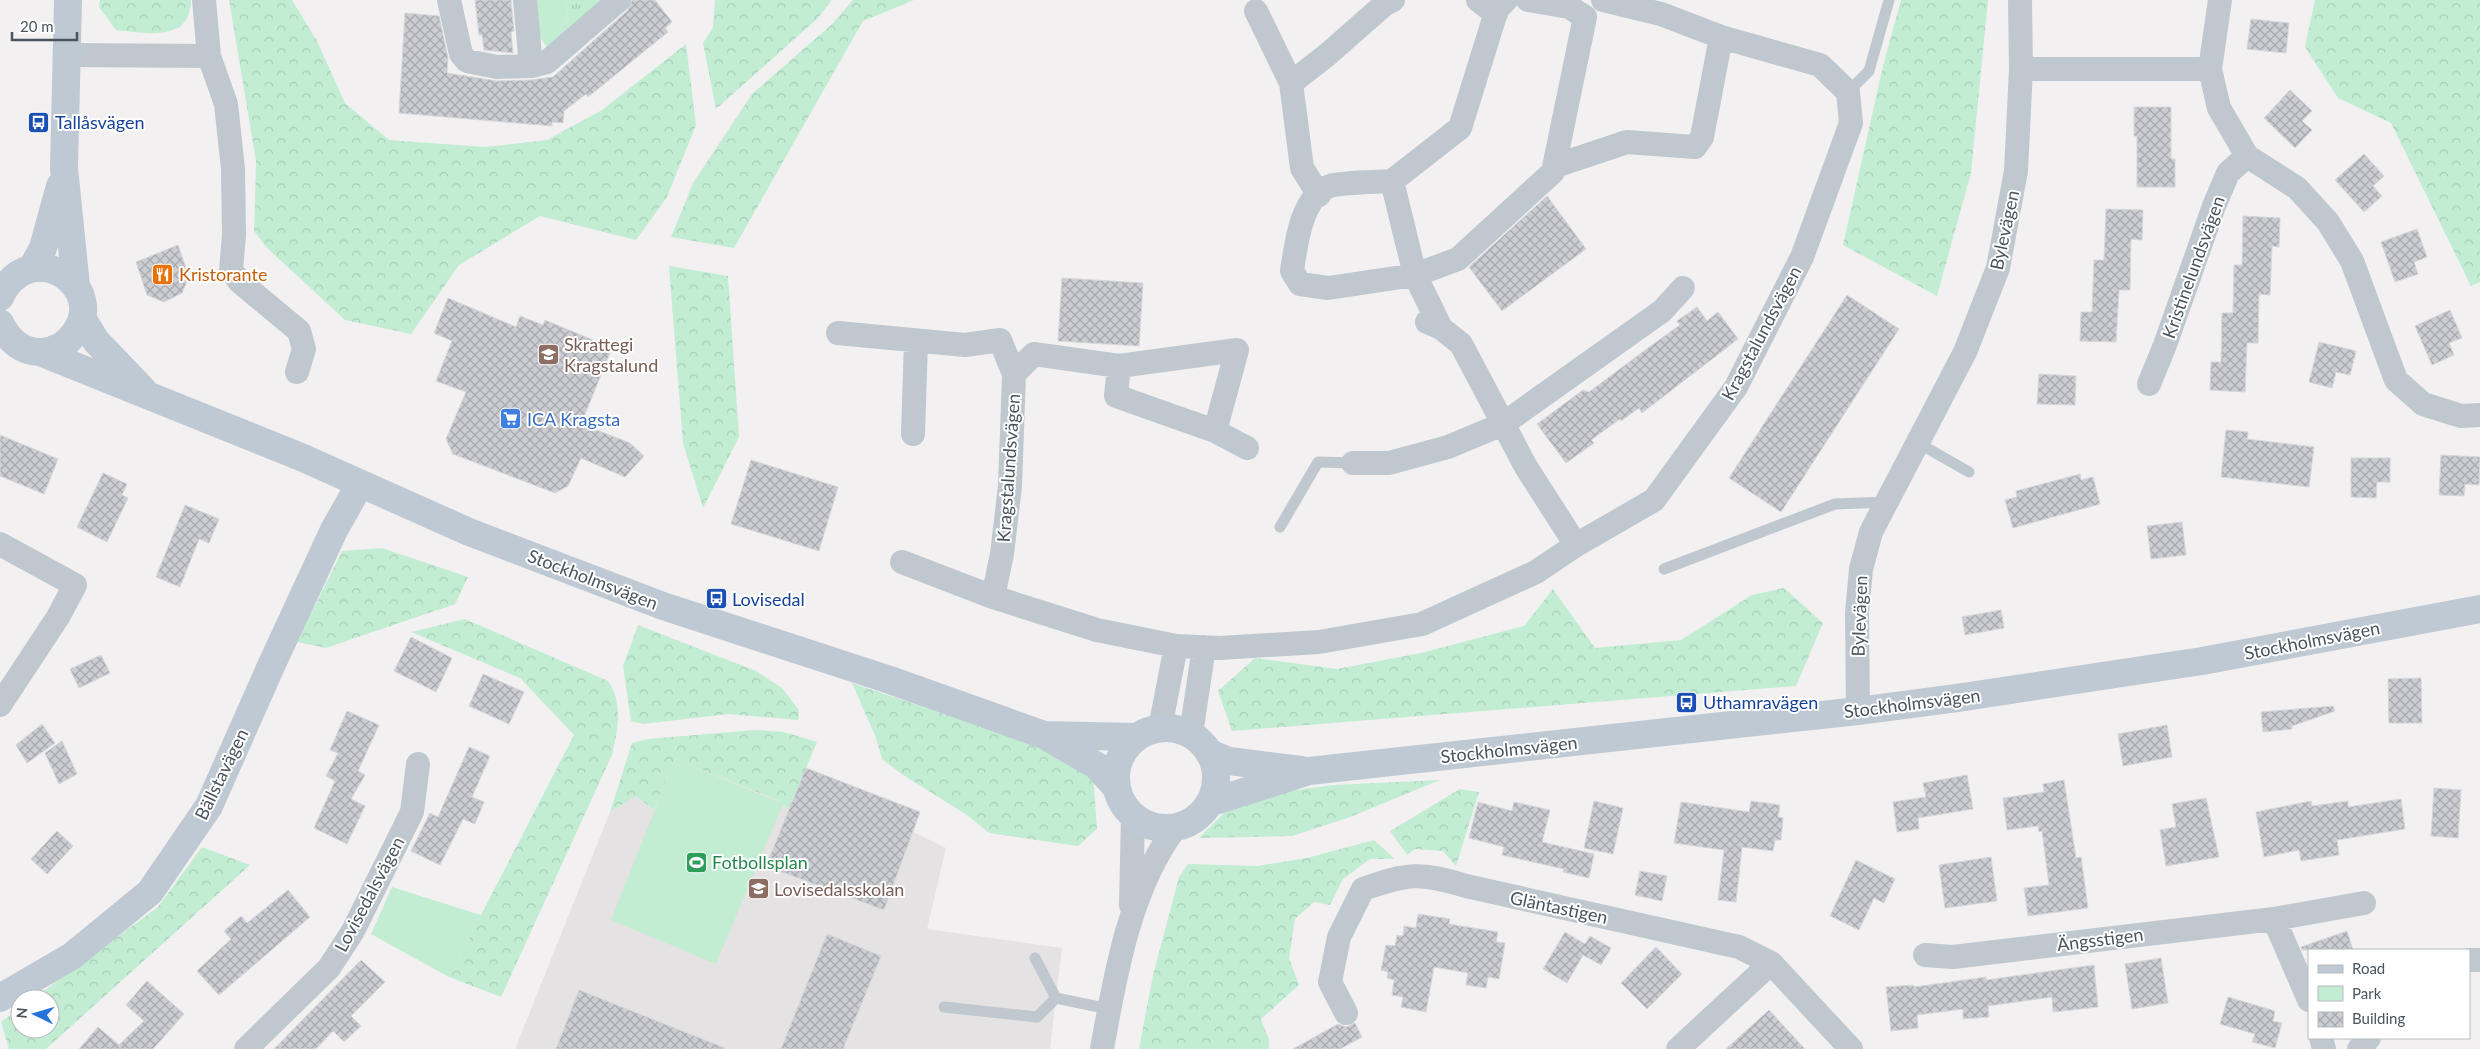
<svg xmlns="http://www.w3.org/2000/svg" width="2480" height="1049" viewBox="0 0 2480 1049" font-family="Lato,sans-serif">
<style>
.education{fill:#e4e2e2}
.grass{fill:url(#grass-tufts)}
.forest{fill:url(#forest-crowns)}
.park{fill:#c2edd3}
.building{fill:url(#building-cross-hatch);stroke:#d5d7db}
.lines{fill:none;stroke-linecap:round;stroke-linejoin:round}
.lane{stroke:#bfc8ce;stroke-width:11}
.street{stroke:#bfc8ce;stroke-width:24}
.secondary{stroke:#bfc9d3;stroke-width:28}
.labels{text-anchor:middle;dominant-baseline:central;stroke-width:4;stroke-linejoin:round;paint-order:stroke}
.transit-label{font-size:18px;fill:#164399;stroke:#fff;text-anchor:start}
.street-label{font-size:18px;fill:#49545d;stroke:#fff}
.food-label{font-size:18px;fill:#c56008;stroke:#fff;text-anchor:start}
.education-label{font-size:18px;fill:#785e54;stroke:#fff;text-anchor:start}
.shop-label{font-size:18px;fill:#366cbe;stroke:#fff;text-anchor:start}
.leisure-label{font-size:18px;fill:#27864d;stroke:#fff;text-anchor:start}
</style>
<defs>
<pattern id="grass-tufts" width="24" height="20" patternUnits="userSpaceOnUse" patternTransform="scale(1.25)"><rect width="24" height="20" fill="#c2edd3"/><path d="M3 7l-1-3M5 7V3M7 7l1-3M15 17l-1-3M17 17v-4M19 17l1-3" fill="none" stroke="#a8cdb8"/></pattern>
<pattern id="forest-crowns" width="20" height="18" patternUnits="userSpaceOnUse" patternTransform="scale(1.25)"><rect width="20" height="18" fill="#c2edd3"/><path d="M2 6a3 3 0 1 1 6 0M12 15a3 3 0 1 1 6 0" fill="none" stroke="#a8cdb8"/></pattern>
<pattern id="building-cross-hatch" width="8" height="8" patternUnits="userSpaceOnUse" patternTransform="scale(1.25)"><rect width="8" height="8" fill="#cbcdd3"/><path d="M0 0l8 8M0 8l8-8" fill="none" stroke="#a7a9ae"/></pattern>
</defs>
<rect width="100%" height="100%" fill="#f3f0f1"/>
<path class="education" d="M675 759 777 800 789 809 806 768 920 812 914 832 946 848 927 929 1062 948 1050 1049H515L610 812 636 796 654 810Z"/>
<path class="grass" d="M566 0H605L575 32 565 20 568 18Z"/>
<path class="forest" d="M100 0H191C191 43 145 33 116 30L99 7Z
M229 0H292L317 41 345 103 389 140 486 147 547 140 602 110 686 44 696 125 667 197 636 240 540 216 459 265 411 334 345 320 267 248 254 231 256 161Z
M715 0H832L817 19 716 109 703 43 713 28Z
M853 0H914L863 21 734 248 671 237 693 183 752 94 831 25Z
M1901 0H1988L1971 173 1937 296 1843 245 1883 66Z
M2315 0H2480V282L2471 286 2391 123 2338 98 2305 47Z
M669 266 728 276 739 437 703 508 683 443Z
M382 548 468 577 455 604 326 648 297 642 342 551Z
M1784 588 1823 623 1796 686 1232 731 1218 691 1255 658 1337 669 1421 653 1524 626 1553 589 1595 648 1681 640 1752 595Z
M465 619 608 681C623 702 618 731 612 755L501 997 449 977 574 735 520 678 411 632Z
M638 625 756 671 782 688 799 710 798 720 729 714 643 724 631 721 623 666Z
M852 683 1078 759 1093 771 1097 829 1078 846 989 833 967 815 903 775 882 759 876 738Z
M755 730 784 732 817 742 789 809 777 800 675 759 654 810 636 796 610 812 632 743 648 739Z
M1440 780 1350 817 1292 836 1199 838 1229 808 1247 797 1333 785Z
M1460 789 1479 792 1456 866 1443 851 1415 849 1407 855 1390 831Z
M1374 840 1395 859H1370L1343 879 1330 905 1314 902 1295 919 1289 958 1299 985 1261 1019 1269 1040V1049H1139L1153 975 1179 877 1188 864 1257 866 1307 858Z
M202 847 250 865 46 1049H9L1 1022 20 1008V1029H50V999H33L158 907Z"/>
<path class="park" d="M529 0H566L568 18 565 20 575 32 550 52 539 36Z
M675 759 783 804 716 964 611 920Z
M392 887 481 915 449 977 371 934Z"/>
<path class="building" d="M475 0H511L514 31 511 32 513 53 484 50 482 35H479Z
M632 0H655L672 22 665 28 668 32 588 97 586 94 564 111 563 123 552 122V126L399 113 405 13 439 16 448 58 447 73 497 81 531 80 553 77 628 10Z
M2251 19 2289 23 2286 53 2247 49Z
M2290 90 2312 111 2302 121 2312 130 2295 148 2264 118Z
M2134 107H2171V159H2175V187H2137V136H2134Z
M2364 154 2384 176 2373 186 2382 196 2364 212 2335 180Z
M1547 196 1586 249 1502 311 1469 267Z
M2106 209 2143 210 2142 240 2131 239 2130 290H2119L2116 342 2080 341 2081 312H2092L2094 260H2104Z
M2243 216 2280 218 2279 247 2272 246 2270 295 2259 294 2258 343H2247L2245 392 2210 390 2211 362H2221L2222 313H2233L2234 265H2242Z
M2417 229 2427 257 2414 262 2418 274 2395 282 2381 242Z
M178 245 189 277 182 293 164 302 147 295 136 262Z
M1062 278 1143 283 1139 346 1058 341Z
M1847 295 1899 329 1781 512 1729 478Z
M448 298 516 327 520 316 543 325 545 320 612 348 581 424 630 443 644 456 625 477 581 458 568 486 555 493 453 454 446 439 466 392 436 381 452 341 434 333Z
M1697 307 1707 321 1718 312 1738 339 1642 413 1639 408 1621 421 1620 419 1591 440 1594 443 1566 463 1537 424 1583 390 1589 392 1652 345 1680 325 1677 321Z
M2450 310 2462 338 2449 343 2454 355 2432 365 2415 326Z
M2319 342 2356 351 2350 375 2336 372 2332 388 2309 382Z
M2039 374 2076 376 2075 405 2037 404Z
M2226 430 2248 432 2247 439 2314 447 2309 487 2221 477Z
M0 435 58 459 44 494 0 476Z
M2441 455 2480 457 2479 485 2465 484 2464 496 2439 495Z
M2351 458H2390V482H2377L2376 498 2351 497Z
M751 460 838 487 819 551 731 524Z
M103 473 127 484 122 495 128 498 107 542 77 527Z
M2080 474 2081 480 2093 477 2100 504 2013 528 2005 500 2017 497 2016 491Z
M185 505 219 519 209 543 199 539 180 587 156 577Z
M2182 522 2186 555 2151 559 2147 526Z
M2001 610 2004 628 1965 635 1962 617Z
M411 637 452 658 436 692 394 671Z
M101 655 110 673 79 688 70 669Z
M483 674 524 692 509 724 469 706Z
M2421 678 2422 723H2389L2388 679Z
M2333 706 2335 711 2292 726V729L2263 732 2261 712Z
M347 711 379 725 358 771 365 775 351 799 365 806 347 844 314 828 335 781 326 776 338 753 330 750Z
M42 724 55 743 27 763 16 745Z
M2167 725 2172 757 2123 766 2118 734Z
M62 741 77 774 59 784 45 753Z
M469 747 490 756 472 797 484 802 475 824 463 819 440 865 411 851 430 813 438 817Z
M806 768 920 812 884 910 766 866Z
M1967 775 1973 809 1918 818 1919 829 1897 832 1893 802 1926 797 1923 783Z
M2064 780 2076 858 2081 857 2088 908 2028 916 2024 888 2049 885 2042 831 2039 832 2038 826 2007 830 2003 798 2044 792 2043 784Z
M2434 788 2461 790 2458 838 2431 836Z
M2206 798 2219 857 2166 866 2160 830 2176 827 2172 804Z
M2401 799 2405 829 2337 840 2339 855 2301 861 2299 850 2264 857 2256 812 2311 801 2312 806 2348 801V807Z
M1594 801 1623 808 1613 854 1584 848Z
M1751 801 1780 805 1778 817 1783 818 1781 840H1775L1773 851 1742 847 1736 902 1718 900 1724 850 1674 843 1681 802 1749 812Z
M1478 802 1512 811 1514 802 1550 810 1542 842 1594 854 1589 878 1563 872 1564 869 1502 855 1504 847 1469 838Z
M57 831 73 846 47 874 31 859Z
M1991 857 1997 901 1945 908 1939 865Z
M1856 860 1895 879 1884 903 1874 898 1859 930 1830 916Z
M1640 871 1667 876 1662 901 1635 895Z
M288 890 310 917 219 995 197 971 231 939 224 931 241 916 247 923Z
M1418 914 1450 919 1449 924 1498 932 1496 942 1505 943 1499 979 1488 977 1486 988 1466 985 1468 973 1434 967 1426 1012 1401 1007 1403 997 1392 995 1394 980 1387 978 1388 972 1381 970 1386 945 1395 946 1397 935 1403 936 1404 926 1416 928Z
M2347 931 2353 950H2302L2301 947Z
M1565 932 1585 944 1590 936 1611 948 1601 965 1583 955 1567 983 1543 969Z
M827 934 881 956 843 1049H781Z
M1656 947 1682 974 1647 1009 1621 983Z
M2161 958 2168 1003 2132 1009 2125 964Z
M361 960 385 982 351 1016 361 1026 344 1042 333 1031 316 1049H274Z
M2094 965 2098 1007 2053 1012 2052 997 1988 1006 1989 1017 1963 1019V1009L1917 1015 1918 1028 1891 1031 1886 987 1913 985 1914 987 1986 977V980Z
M147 981 184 1014 153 1049H79L98 1027 119 1045 144 1021 126 1005Z
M579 990 725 1048 724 1049H556Z
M2228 997 2275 1011 2273 1021 2282 1023 2275 1048 2252 1042 2255 1034 2220 1024Z
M1769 1010 1805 1049H1726Z
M1355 1023 1362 1037 1340 1049H1293L1338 1024 1346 1027Z"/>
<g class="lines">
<path class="lane" d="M1848 92 1869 71 1889 0
M1918 443 1969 472
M1280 527 1318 462 1353 463
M1664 569 1835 504 1887 502
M1035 958 1056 998 1109 1009
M944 1007 1037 1017 1056 998"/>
<path class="street" d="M204 0 209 56 226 104 233 169 234 235 231 270 240 282 299 331 304 349 297 372
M449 0 461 54 467 61 497 67 531 66 547 62 619 0
M525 0 531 66
M1478 0 1496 14
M1603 0 1661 14 1721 37
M1256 11 1291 83
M67 55 209 56
M2021 69H2210L2219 108 2247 156 2228 173 2214 206 2165 345 2149 384
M2210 69 2220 0
M2247 156 2297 188 2328 222 2352 261 2396 380 2423 404 2461 416 2480 415
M1392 181 1460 128 1497 9 1506 0
M1319 195 1302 168 1291 83 1327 55 1385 4 1393 0
M1427 322 1441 328 1461 344 1526 467 1576 545
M1441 328 1415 275 1328 288 1300 284 1292 271C1296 245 1301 196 1330 186 1342 182 1377 182 1392 181L1415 275 1458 259 1553 172 1585 17 1569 7 1528 0
M838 333 965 345 1000 340 1014 374 1010 486 1002 554 993 597 902 562
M1014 374 1034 354 1119 366 1237 350 1215 431 1116 396 1119 366
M1215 431 1247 448
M913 434 916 341
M1353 463H1389L1448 447 1503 424 1662 311 1683 288
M0 544 75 585 58 617 0 705
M993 597 1097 630 1176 646 1220 648 1319 642 1422 624 1536 572 1576 545 1654 500 1736 387 1802 257 1851 123 1848 92 1820 65 1721 37 1702 137 1695 147 1627 142 1555 166
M1858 711 1857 613 1861 569 1871 532 1965 352 1998 268 2016 171 2021 69 2020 0
M1160 728 1176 646
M1191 734 1204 647
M1131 905 1133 816
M2274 919 2364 903
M1925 955 1953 957 2274 919 2309 1000
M2469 960H2480
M1346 1013 1330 982 1339 937 1363 889C1409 873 1419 872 1466 886L1739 947 1771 963 1851 1049
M2321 1038 2324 1049
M246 1049 329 968 353 931 412 812 418 764
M1102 1049C1115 976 1130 887 1176 827
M1678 1049 1771 963
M2359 1049 2369 1038"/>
<path class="secondary" d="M68 0 64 168 76 286
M32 268 43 248 60 186
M0 297C30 233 110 287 74 334 66 345 55 351 42 352 22 353 8 339 0 323
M82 318 96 341 143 390
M40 352 301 457 469 532 663 606 890 680 1044 735 1097 766 1116 787
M1116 778a50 50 0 1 1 100 0a50 50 0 1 1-100 0Z
M1045 735 1136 737
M1209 753 1229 761 1301 770
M1209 803 1309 771 1858 711 1957 698 2202 661 2480 609
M0 998 72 956 150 892 209 806 271 666 334 530 360 484"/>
</g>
<defs>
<symbol id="bus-square" viewBox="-11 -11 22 22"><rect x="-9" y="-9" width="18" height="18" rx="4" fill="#1a4fb4" stroke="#fff"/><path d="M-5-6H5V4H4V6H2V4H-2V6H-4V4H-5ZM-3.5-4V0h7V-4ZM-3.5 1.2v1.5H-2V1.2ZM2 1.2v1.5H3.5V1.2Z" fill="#fff"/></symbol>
<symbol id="restaurant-square" viewBox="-11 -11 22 22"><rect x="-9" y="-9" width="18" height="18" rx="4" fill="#e8710a" stroke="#fff"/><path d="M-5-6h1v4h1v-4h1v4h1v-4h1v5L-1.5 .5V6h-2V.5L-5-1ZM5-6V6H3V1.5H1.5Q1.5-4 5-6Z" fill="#fff"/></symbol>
<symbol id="school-square" viewBox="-11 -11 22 22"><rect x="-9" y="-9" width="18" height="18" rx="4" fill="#8d6e63" stroke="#fff"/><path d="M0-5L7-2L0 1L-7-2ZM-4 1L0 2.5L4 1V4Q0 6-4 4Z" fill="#fff"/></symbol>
<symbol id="supermarket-square" viewBox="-11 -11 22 22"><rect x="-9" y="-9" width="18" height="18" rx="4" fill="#3f7fe0" stroke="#fff"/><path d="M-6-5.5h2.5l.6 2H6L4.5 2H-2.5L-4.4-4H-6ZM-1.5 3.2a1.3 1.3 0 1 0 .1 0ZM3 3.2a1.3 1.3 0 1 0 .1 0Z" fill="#fff"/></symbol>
<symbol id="stadium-square" viewBox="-11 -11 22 22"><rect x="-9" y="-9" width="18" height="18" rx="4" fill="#2e9e5b" stroke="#fff"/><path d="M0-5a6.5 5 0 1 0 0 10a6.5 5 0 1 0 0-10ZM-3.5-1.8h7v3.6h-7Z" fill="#fff"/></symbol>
</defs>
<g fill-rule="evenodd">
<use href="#bus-square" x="26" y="110" width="25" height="25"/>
<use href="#restaurant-square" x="150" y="262" width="25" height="25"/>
<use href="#school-square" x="536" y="342" width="25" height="25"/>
<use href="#supermarket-square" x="498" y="406" width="25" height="25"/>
<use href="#bus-square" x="704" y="586" width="25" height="25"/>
<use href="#bus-square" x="1674" y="690" width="25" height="25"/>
<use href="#stadium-square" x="684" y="850" width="25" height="25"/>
<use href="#school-square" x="746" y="876" width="25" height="25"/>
</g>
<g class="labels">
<g class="transit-label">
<text x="55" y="122">Tallåsvägen</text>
<text x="732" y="599">Lovisedal</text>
<text x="1703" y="702">Uthamravägen</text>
</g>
<g class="street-label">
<text transform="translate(2004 230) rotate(-78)">Bylevägen</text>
<text transform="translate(2193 267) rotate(-70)">Kristinelundsvägen</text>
<text transform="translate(1761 333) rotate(-62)">Kragstalundsvägen</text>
<text transform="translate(1008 468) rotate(-86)">Kragstalundsvägen</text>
<text transform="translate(593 579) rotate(21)">Stockholmsvägen</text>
<text transform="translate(1859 616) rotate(-88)">Bylevägen</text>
<text transform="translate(2312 640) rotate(-11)">Stockholmsvägen</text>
<text transform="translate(1912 703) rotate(-7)">Stockholmsvägen</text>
<text transform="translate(1509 749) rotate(-6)">Stockholmsvägen</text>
<text transform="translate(221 774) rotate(-64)">Bällstavägen</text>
<text transform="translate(369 894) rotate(-62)">Lovisedalsvägen</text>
<text transform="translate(1559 907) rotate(12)">Gläntastigen</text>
<text transform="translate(2100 939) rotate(-7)">Ängsstigen</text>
</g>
<g class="food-label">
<text x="179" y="274">Kristorante</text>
</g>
<g class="education-label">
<text x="564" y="344">Skrattegi<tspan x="564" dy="21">Kragstalund</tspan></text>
<text x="774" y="889">Lovisedalsskolan</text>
</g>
<g class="shop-label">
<text x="527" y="419">ICA Kragsta</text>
</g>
<g class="leisure-label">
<text x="712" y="862">Fotbollsplan</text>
</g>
</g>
<rect x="2308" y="949" width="162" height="90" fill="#ffffff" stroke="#b6bbbe"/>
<rect x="2318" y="965" width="25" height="8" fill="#bfc9d3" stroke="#b6bbbe"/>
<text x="2352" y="974" font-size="15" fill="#49545d">Road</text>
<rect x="2318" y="986" width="25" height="15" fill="#c2edd3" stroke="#b6bbbe"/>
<text x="2352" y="999" font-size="15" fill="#49545d">Park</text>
<rect x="2318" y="1012" width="25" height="15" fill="url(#building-cross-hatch)" stroke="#b6bbbe"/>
<text x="2352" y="1024" font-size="15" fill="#49545d">Building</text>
<g transform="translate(35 1014) rotate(275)"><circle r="24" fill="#ffffff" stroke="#b6bbbe"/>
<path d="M0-4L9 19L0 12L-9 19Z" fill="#2373da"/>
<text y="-8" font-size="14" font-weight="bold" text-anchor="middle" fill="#49545d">N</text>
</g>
<path d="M12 32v8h65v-8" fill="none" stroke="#49545d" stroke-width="2.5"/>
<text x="20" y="32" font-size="15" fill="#49545d" stroke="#ffffff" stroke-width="4" paint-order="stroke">20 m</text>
</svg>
